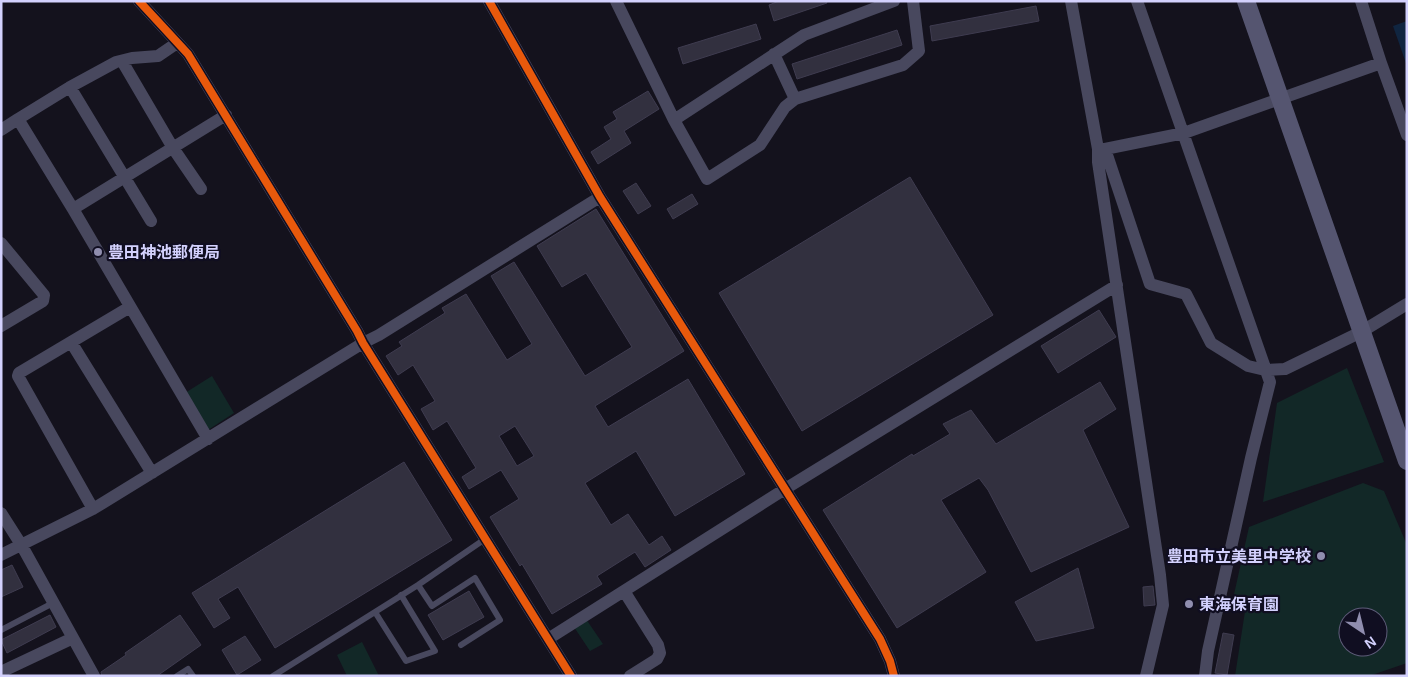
<svg xmlns="http://www.w3.org/2000/svg" width="1408" height="677" viewBox="0 0 1408 677" font-family="Helvetica,'Noto Sans JP',sans-serif">
<style>
.green{fill:#122827;fill-rule:evenodd}
.water{fill:#102540}
.building{fill:#32303f;stroke:#3f3c50;fill-rule:evenodd}
.lines{fill:none;stroke-linecap:round;stroke-linejoin:round}
.lane{stroke:#48485e;stroke-width:6}
.street{stroke:#48485e;stroke-width:12}
.secondary{stroke:#555570;stroke-width:18}
.cycleway-casing{stroke:#100e21;stroke-width:11}
.cycleway{stroke:#e8590c;stroke-width:8}
.poi-dot{fill:#908eaf;stroke:#100e21;stroke-width:2}
.labels{text-anchor:middle;dominant-baseline:central;stroke-width:4.5;stroke-linejoin:round;paint-order:stroke}
.poi-label{font-size:16px;font-weight:bold;fill:#d3d1fd;stroke:#100e21;text-anchor:start}
</style>
<rect width="100%" height="100%" fill="#14121d"/>
<path class="green" d="M1347 368 1384 462 1263 502 1277 403Z
M212 376 234 413 208 430 185 393Z
M1363 483 1384 491 1407 545V663L1369 676H1235L1246 605 1233 599 1249 527ZM1348 617H1378V647H1348Z
M586 619 603 644 590 651 574 627Z
M362 642 379 676H347L337 655Z"/>
<path class="water" d="M1407 21V66L1393 26Z"/>
<path class="building" d="M779 1H826L827 3 774 21 769 5Z
M1036 6 1039 21 932 41 930 26Z
M756 24 761 39 683 64 678 48Z
M897 30 902 45 797 79 792 64Z
M648 91 659 109 624 131 631 143 598 164 591 152 611 139 604 127 617 119 613 112Z
M910 177 993 315 802 431 719 293Z
M636 183 651 206 638 214 623 191Z
M692 194 698 204 673 219 667 209Z
M596 209 684 351 595 406 608 427 688 379 745 474 675 516 636 451 585 483 611 525 628 514 649 545 662 536 671 550 645 567 635 552 597 576 602 584 552 614 522 564 520 566 490 517 519 499 501 470 469 489 462 477 476 468 447 421 433 430 421 409 435 401 413 365 398 375 386 356 402 346 399 342 445 313 442 308 466 294 507 360 532 344 491 276 514 262 585 376 632 347 586 273 562 287 537 246ZM515 426 534 456 517 466 499 436Z
M1099 310 1116 337 1058 373 1041 346Z
M1100 382 1116 409 1083 430 1129 527 1031 572 988 490 979 478 941 500 986 572 897 628 823 510 912 454 913 456 950 434 943 424 971 410 996 444Z
M404 462 452 540 275 648 238 587 218 599 230 618 214 628 192 593Z
M12 565 23 587 1 597V570Z
M1078 568 1094 628 1036 641 1015 602Z
M1153 586 1155 605 1144 606 1143 587Z
M469 591 484 617 443 640 428 615Z
M50 615 56 627 7 653 1 640Z
M180 615 201 645 157 676H102L101 672 126 655 125 653Z
M1223 633 1234 635 1227 675 1215 673Z
M245 636 261 660 237 675 222 650Z"/>
<g class="lines">
<path class="lane" d="M418 585 432 606 475 578 500 620 461 645
M375 612 406 661 435 651 401 595
M1 630 53 603
M177 676 188 669 193 676
M273 676 418 585 485 539"/>
<path class="street" d="M139 1 188 54 357 331 363 343 571 676
M489 1 600 197 880 639 890 661 894 676
M616 1 674 120 707 179 760 145 785 107 795 99 903 65 919 51 913 1
M1071 1 1098 149V162L1160 575 1163 605 1146 676
M1137 1 1270 382 1251 458 1208 651 1205 676
M1361 1 1381 63 1407 135
M177 43 158 56 132 58 116 62 70 87 18 119 73 209 208 439
M774 54 795 99
M122 61 173 148 201 189
M70 87 151 221
M674 120 804 35 894 1
M1 130 18 119
M1098 149H1105L1184 133 1381 63
M1105 149 1150 284 1186 294 1211 343 1248 366 1265 370 1285 369 1361 332 1407 304
M73 209 226 115
M1 243 44 295 43 301 1 326
M71 342 152 473
M93 509 18 376 19 373 130 307
M1 513 22 546 94 676
M1 555 93 509 363 343 379 335 600 197
M624 591 658 645 660 653 657 659 630 676
M548 639 785 489 1117 285
M1 672 73 638"/>
<path class="secondary" d="M1246 1 1407 461"/>
<defs>
<path id="cycleway" d="M139 1 188 54 357 331 363 343 571 676
M489 1 600 197 880 639 890 661 894 676"/>
</defs>
<use href="#cycleway" class="cycleway-casing"/>
<use href="#cycleway" class="cycleway"/>
</g>
<g class="poi-dot">
<circle cx="98" cy="252" r="5"/>
<circle cx="1321" cy="556" r="5"/>
<circle cx="1189" cy="604" r="5"/>
</g>
<g class="labels">
<g class="poi-label">
<text x="108" y="252">豊田神池郵便局</text>
<text x="1311" y="556" text-anchor="end">豊田市立美里中学校</text>
<text x="1199" y="604">東海保育園</text>
</g>
</g>
<rect width="1408" height="677" fill="none" stroke="#d3d1fd" stroke-width="5"/>
<g transform="translate(1363 632) rotate(145)"><circle r="24" fill="#100e21" stroke="#5e5c79"/>
<path d="M0-4L9 19L0 12L-9 19Z" fill="#908eaf"/>
<text y="-8" font-size="14" font-weight="bold" text-anchor="middle" fill="#d3d1fd">N</text>
</g>
</svg>
